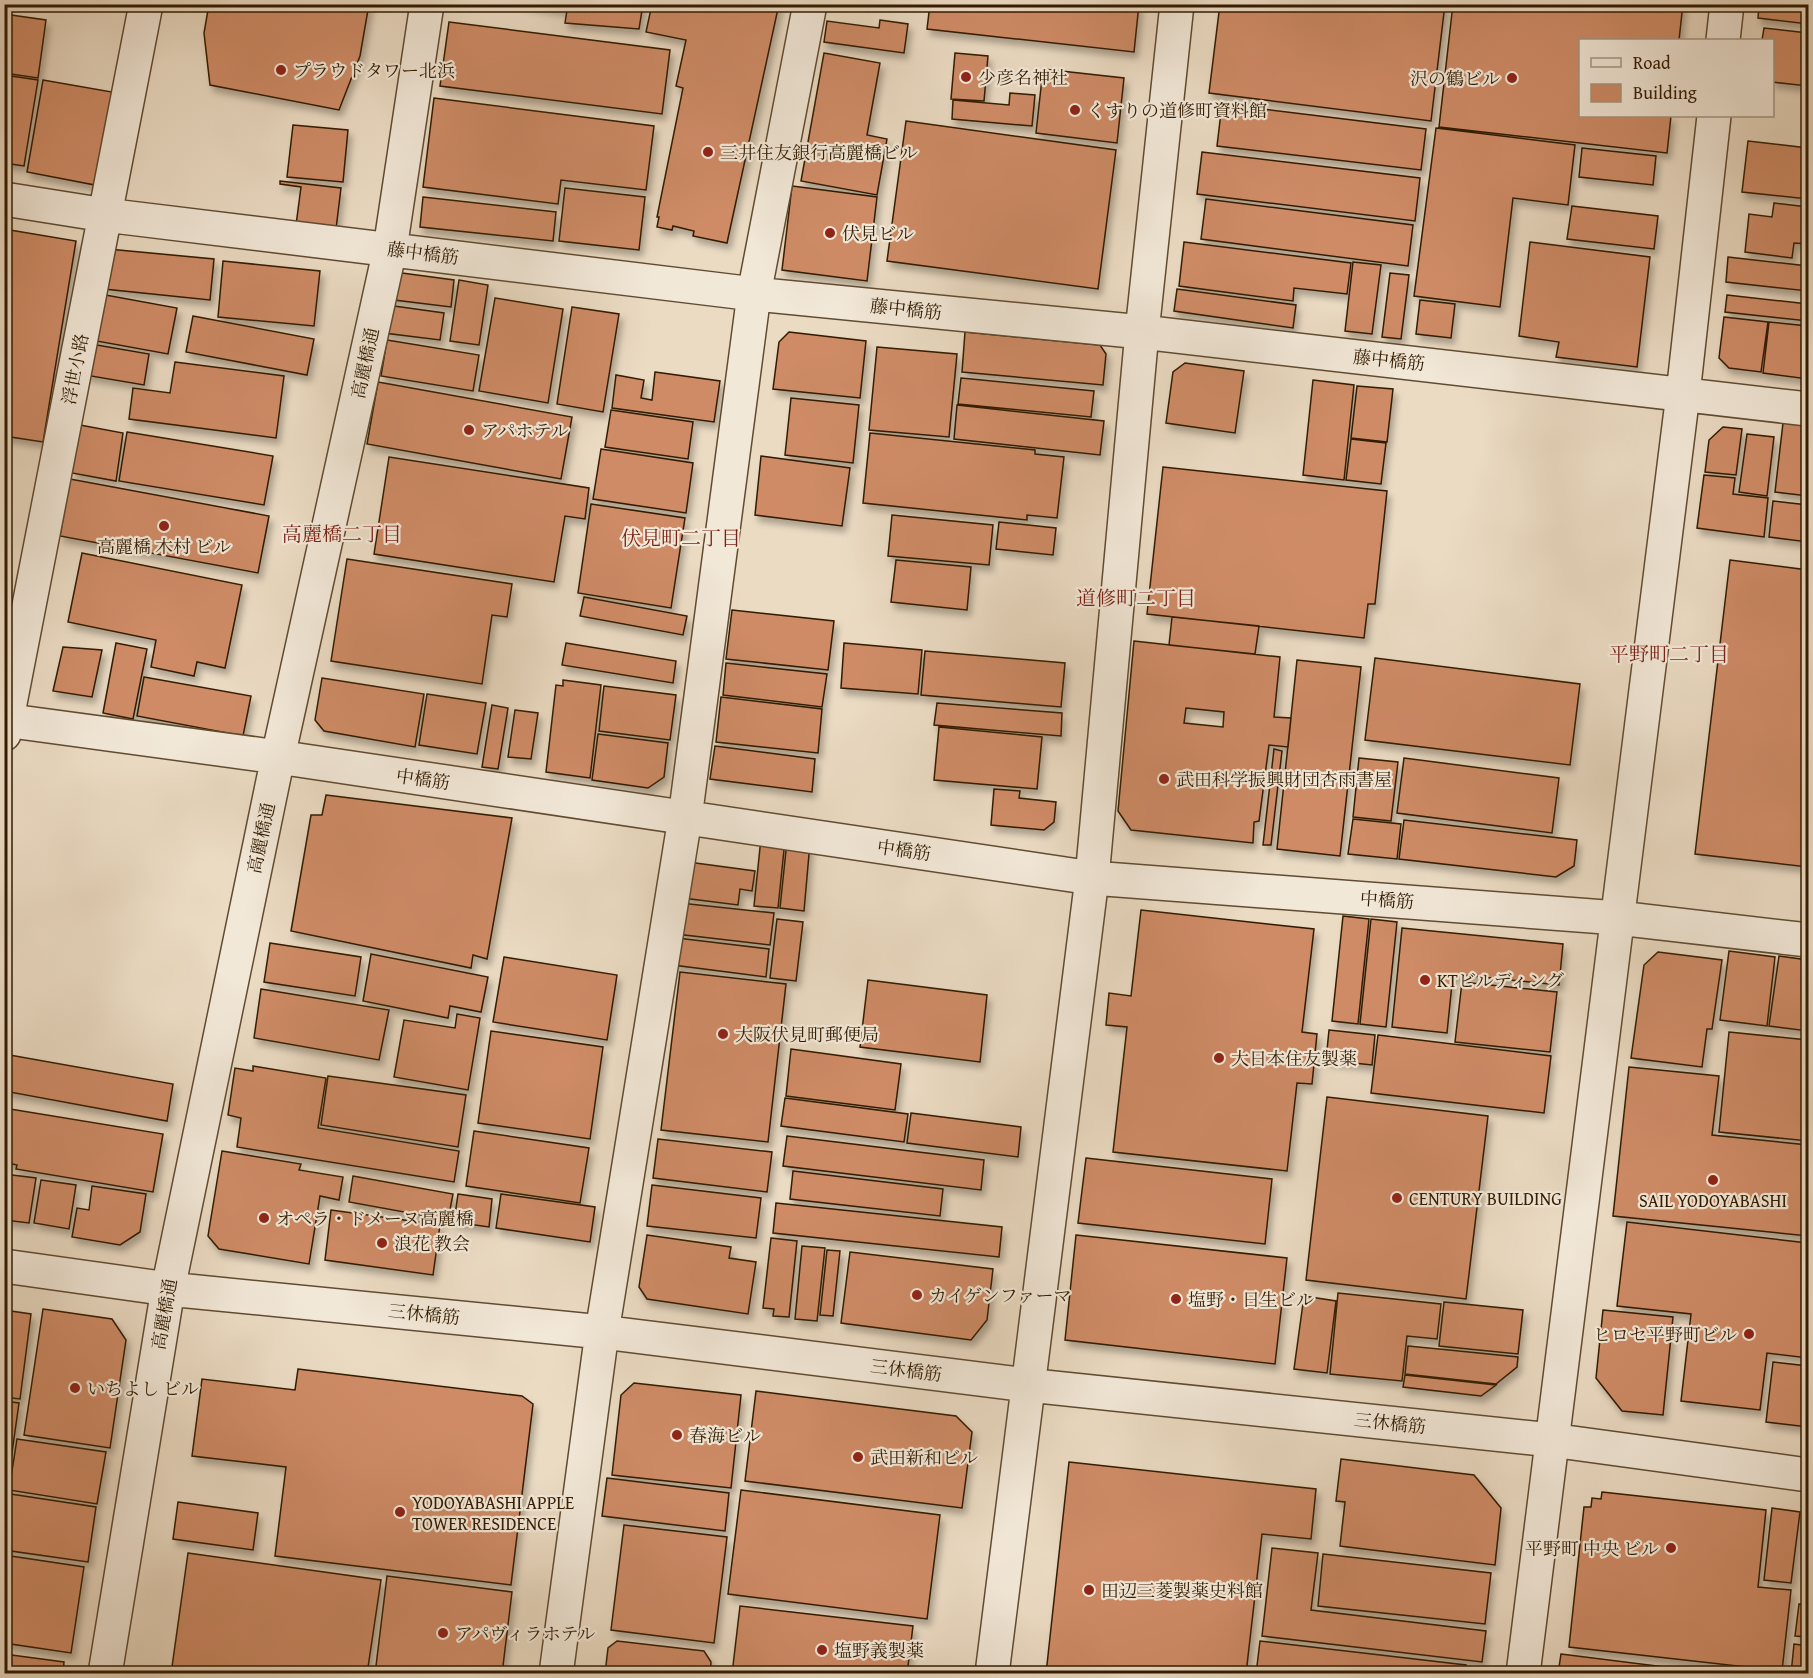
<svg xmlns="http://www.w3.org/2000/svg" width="1813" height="1678" viewBox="0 0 1813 1678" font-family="'Gentium Book Plus','Noto Serif JP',serif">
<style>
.building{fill:#ce8b66;stroke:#321b00;stroke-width:1.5;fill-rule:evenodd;filter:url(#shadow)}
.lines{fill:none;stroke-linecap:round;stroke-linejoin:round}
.minor-casing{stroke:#604b31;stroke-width:36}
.minor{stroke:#f2e8d8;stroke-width:33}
.poi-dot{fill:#8f2418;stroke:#f2e8d8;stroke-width:2}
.labels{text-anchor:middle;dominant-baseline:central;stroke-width:4.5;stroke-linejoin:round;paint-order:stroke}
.poi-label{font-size:18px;fill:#321b00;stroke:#f2e8d8;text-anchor:start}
.street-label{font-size:18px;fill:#321b00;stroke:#f2e8d8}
.neighbourhood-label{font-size:20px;fill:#7a1f14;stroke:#f2e8d8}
</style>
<defs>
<filter id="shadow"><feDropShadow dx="3.5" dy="6" stdDeviation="3" flood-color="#0004"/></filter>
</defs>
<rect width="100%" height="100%" fill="#ebdbc3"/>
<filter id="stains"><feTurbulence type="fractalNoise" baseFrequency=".00333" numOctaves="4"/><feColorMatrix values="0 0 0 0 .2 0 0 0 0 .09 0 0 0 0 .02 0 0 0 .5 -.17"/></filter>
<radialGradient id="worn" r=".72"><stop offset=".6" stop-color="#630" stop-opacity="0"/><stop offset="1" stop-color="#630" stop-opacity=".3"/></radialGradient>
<path class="building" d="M209 4H369L360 56 339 110 210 85 204 33Z
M522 4H643L639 29 565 23 567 10Z
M652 4H779L727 243 693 236 694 231 673 226 672 230 657 227 659 217H657L683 88 676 86 686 40 646 32Z
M930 4H1139L1134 52 927 29Z
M1220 4H1445L1431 121 1209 93Z
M1453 4H1683L1679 40H1580V116H1671L1667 153 1439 127Z
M1759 4H1808V24L1758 18Z
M4 14 46 20 38 78 4 73Z
M880 20 908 24 904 53 824 42 827 21 879 28Z
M449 22 670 50 662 114 440 86Z
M1764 28 1808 33V86L1772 82V40H1762Z
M824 53 880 63 867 135 887 139 877 195 801 181Z
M955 53 988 56 984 101 951 99Z
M1043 69 1124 78 1117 143 1036 133Z
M4 75 38 80 24 166 4 163Z
M43 80 112 92 95 185 27 172Z
M1010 93 1035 95 1032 126 952 119 953 100 1009 105Z
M1808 95V130L1804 129Z
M434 98 654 126 646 190 561 180 558 204 423 187Z
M1222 104 1426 129 1421 170 1217 146Z
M906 121 1116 150 1098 289 887 261Z
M293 125 348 130 343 182 287 177Z
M1436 128 1575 145 1568 205 1513 198 1500 307 1414 296Z
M1748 141 1808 148V199L1742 192Z
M1582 148 1656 156 1653 185 1579 177Z
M1202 152 1420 178 1415 221 1197 194Z
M280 181 341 188 336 229 296 225 301 187 280 184Z
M792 186 877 197 867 281 782 270Z
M565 188 645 197 639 250 559 241Z
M423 197 556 212 553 241 420 227Z
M1206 199 1413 225 1408 266 1201 239Z
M1774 203 1808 207V244L1794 243 1792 258 1745 252 1749 214 1772 217Z
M1572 206 1658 216 1654 249 1567 239Z
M4 229 76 241 43 442 4 436Z
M1184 242 1351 263 1347 294 1294 288 1293 301 1179 286Z
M1530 242 1650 257 1637 367 1556 357 1559 342 1519 336Z
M108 249 214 259 210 300 104 289Z
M1728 257 1808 266V291L1726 282Z
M223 261 320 271 314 326 218 317Z
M1353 262 1381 265 1372 334 1345 331Z
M402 273 454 280 451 307 386 299 389 282Z
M1390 273 1409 275 1401 339 1382 337Z
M459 280 488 285 479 345 450 341Z
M1177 289 1296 305 1293 328 1174 311Z
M100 294 177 308 168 354 91 340Z
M1727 295 1808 304V321L1725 312Z
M495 298 563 309 548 403 479 391Z
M1420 300 1455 304 1451 338 1416 334Z
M387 305 444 313 440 340 384 333Z
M572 307 619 314 603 412 557 404Z
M193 316 314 339 307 375 186 352Z
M1724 317 1768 322 1761 372 1729 368 1719 358Z
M1769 322 1808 326V379L1763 373Z
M789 332 866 341 860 398 773 389 779 342Z
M965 332 1100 345 1106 354 1103 385 962 372Z
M387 340 479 355 473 391 381 376Z
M91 344 149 354 144 385 85 375Z
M877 347 957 354 949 437 869 430Z
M175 362 284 376 276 438 129 419 133 388 170 393Z
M1185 363 1244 371 1235 433 1166 423 1173 372Z
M655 372 720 381 714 422 612 408 616 375 644 380 641 398 652 400Z
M961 378 1094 391 1091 417 958 404Z
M1313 380 1354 385 1344 480 1303 475Z
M378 382 572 417 561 479 367 444Z
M1357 386 1393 389 1387 442 1351 438Z
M791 398 859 405 853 463 785 455Z
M957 405 1104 421 1100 455 954 439Z
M611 410 693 422 688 459 605 447Z
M1783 423 1808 425V496L1775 492Z
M80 425 123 433 116 481 72 473Z
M1723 427 1742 429 1736 475 1705 472 1709 440Z
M127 432 273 456 264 505 119 481Z
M870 433 1035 450V454L1064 457 1057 518 1027 515V520L863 503Z
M1747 434 1774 437 1767 496 1739 492Z
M1351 439 1386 443 1381 484 1346 480Z
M601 449 693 463 686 513 593 499Z
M761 456 850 468 842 526 755 515Z
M389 457 589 488 585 519 565 516 554 582 374 554Z
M1163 467 1387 491 1375 604H1368L1364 638 1147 614Z
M1704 475 1735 478 1733 494 1768 498 1764 537 1697 528Z
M70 479 269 516 258 573 60 536Z
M1773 501 1808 505V542L1769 537Z
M591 504 685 518 671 608 578 593Z
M892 515 993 525 989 565 888 556Z
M999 522 1056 528 1053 555 996 549Z
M82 553 242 585 225 668 197 662 194 676 151 667 156 640 68 622Z
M347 559 512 584 507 617 492 615 482 684 331 661Z
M896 560 971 567 967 610 891 602Z
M1730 560 1808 570V867L1695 854Z
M584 597 687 616 683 635 580 616Z
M732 610 834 621 828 670 726 659Z
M1172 617 1259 626 1255 654 1169 645Z
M1134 641 1280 657 1274 717 1291 718 1288 747 1269 745 1259 821 1254 822 1253 843 1131 830 1118 811ZM1186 708 1224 712 1223 727 1184 723Z
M116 643 147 649 133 719 103 713Z
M566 643 676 661 673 683 562 665Z
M844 643 922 650 918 694 841 688Z
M63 647 102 650 92 697 53 691Z
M925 651 1065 663 1061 707 921 695Z
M1375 658 1580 684 1570 765 1365 740Z
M1297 660 1361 667 1340 856 1277 849Z
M726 663 827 674 822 707 723 695Z
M144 677 251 696 243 736 137 716Z
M322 678 424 694 415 747 324 731 315 720Z
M563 680 601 685 590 778 546 772 556 685 563 686Z
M604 686 676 695 670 740 599 731Z
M427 694 486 703 477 754 419 745Z
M721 697 822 709 818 753 716 742Z
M937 703 1062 713 1061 736 934 725Z
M492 705 508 708 498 769 482 767Z
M515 710 538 713 531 759 508 757Z
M939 727 1042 737 1037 789 934 780Z
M598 734 668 743 664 777 648 788 592 780Z
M715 746 815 759 812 792 710 779Z
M1274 749 1282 751 1271 845H1263Z
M1359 758 1398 762 1391 821 1353 817Z
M1404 758 1559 778 1552 833 1397 813Z
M994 789 1020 791 1019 798 1056 802 1054 822 1044 830 991 825Z
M326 795 512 818 487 959 473 955 471 968 291 931 311 815H322Z
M1353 819 1401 824 1397 859 1348 854Z
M1404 820 1577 840 1574 866 1556 877 1399 859Z
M761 838 785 840 778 908 754 906Z
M787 841 810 843 804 911 780 908Z
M688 862 755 871 752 891 740 889 738 905 683 898Z
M680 903 774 913 770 945 676 934Z
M1141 910 1314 929 1302 1032 1317 1034 1312 1084 1297 1083 1287 1171 1113 1152 1127 1027 1106 1025 1109 993 1131 996Z
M1343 916 1369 919 1358 1024 1332 1021Z
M777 919 803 922 796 981 770 978Z
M1371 919 1397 922 1386 1027 1360 1024Z
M1402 928 1563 944 1559 985 1453 974 1447 1033 1392 1027Z
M677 938 769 949 766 977 673 965Z
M270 943 361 957 355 996 264 982Z
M1729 951 1775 957 1767 1026 1720 1020Z
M1658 952 1722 960 1712 1029H1707L1702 1067 1631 1058 1644 965Z
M371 954 488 977 481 1012 450 1006 448 1018 363 1001Z
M1779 956 1808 960V1031L1769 1026Z
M504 957 617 975 607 1040 493 1022Z
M680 972 786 984 768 1142 661 1130Z
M868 980 987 995 980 1062 860 1047Z
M1462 982 1557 992 1550 1052 1455 1042Z
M261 989 389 1010 379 1060 254 1038Z
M457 1014 480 1018 468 1090 394 1077 404 1020 455 1028Z
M1329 1030 1375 1035 1372 1065 1326 1060Z
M491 1031 603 1047 590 1139 478 1123Z
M1729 1032 1808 1040V1141L1719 1132Z
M1378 1035 1551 1056 1544 1113 1371 1093Z
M791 1049 901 1064 895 1110 786 1096Z
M4 1054 173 1084 167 1121 4 1091Z
M253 1066 326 1078 318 1128 459 1151 454 1182 237 1147 241 1118 228 1115 235 1068 253 1071Z
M1629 1067 1719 1076 1712 1135 1808 1145V1236L1613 1216Z
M328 1076 466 1095 458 1147 321 1125Z
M1327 1097 1488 1116 1466 1299 1306 1280Z
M785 1098 908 1114 904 1142 781 1126Z
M4 1108 163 1134 153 1192 16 1169 17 1165 4 1162Z
M911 1113 1021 1127 1018 1157 907 1143Z
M474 1131 589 1148 580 1203 466 1186Z
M787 1136 984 1160 981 1190 783 1166Z
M658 1139 772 1152 767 1192 653 1178Z
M222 1151 301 1164 299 1170 343 1177 339 1200 320 1196 309 1264 219 1249 208 1236Z
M1086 1158 1272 1179 1265 1244 1078 1223Z
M793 1171 943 1189 940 1216 790 1199Z
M4 1174 36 1178 29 1223 5 1220 4 1223Z
M353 1176 453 1194 448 1220 349 1202Z
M41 1180 76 1185 69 1229 34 1223Z
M652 1185 761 1198 756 1238 647 1226Z
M92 1186 146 1194 140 1232 120 1245 72 1237 77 1208 89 1210Z
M458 1194 492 1199 489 1227 454 1222Z
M501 1194 595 1207 590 1242 496 1228Z
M776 1203 1002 1227 999 1257 773 1233Z
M331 1210 440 1225 433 1275 325 1260Z
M1627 1222 1808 1243V1358L1767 1353 1760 1410 1681 1401 1691 1314 1617 1306Z
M647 1235 731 1247 729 1258 756 1262 748 1314 647 1299 639 1287Z
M1076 1235 1287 1258 1275 1364 1065 1340Z
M771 1238 797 1241 789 1317 773 1316 774 1309 763 1308Z
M802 1246 825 1248 817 1321 795 1319Z
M827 1250 840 1251 833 1316 820 1315Z
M850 1252 993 1269 987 1320 971 1340 841 1323Z
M1338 1293 1441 1304 1437 1339 1407 1336 1402 1381 1330 1374Z
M1304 1296 1336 1301 1327 1373 1294 1369Z
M1444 1302 1523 1310 1518 1354 1439 1346Z
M43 1309 112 1319 126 1340 110 1448 24 1435Z
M4 1310 31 1314 20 1399 4 1397Z
M1603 1310 1673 1317 1663 1415 1622 1411 1596 1378Z
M1408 1346 1439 1349 1518 1357 1517 1367 1496 1384 1405 1374Z
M1773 1362 1808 1366V1427L1766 1422Z
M298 1369 522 1396 533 1404 511 1585 275 1556 286 1467 192 1456 202 1379 295 1390Z
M1405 1375 1496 1385 1481 1396 1403 1387Z
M634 1383 741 1395 731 1488 612 1475 621 1395Z
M756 1391 956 1416 972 1432 962 1508 745 1481Z
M4 1401 19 1403 7 1488 4 1487Z
M17 1439 106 1452 97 1504 9 1490Z
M1341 1459 1474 1475 1501 1508 1495 1565 1340 1546 1345 1502 1336 1501Z
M1069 1462 1316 1489 1311 1539 1262 1534 1246 1674H1046Z
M607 1478 729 1493 725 1531 602 1516Z
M741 1490 940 1515 927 1619 728 1594Z
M1602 1492 1766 1510 1758 1587 1791 1590 1782 1671 1569 1647 1584 1507H1591L1592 1498 1601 1499Z
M4 1493 96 1507 88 1562 4 1550Z
M178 1502 258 1513 253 1550 173 1539Z
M1772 1508 1800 1512 1791 1583 1764 1580Z
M624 1525 727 1537 714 1643 611 1630Z
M1808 1527V1579L1803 1578Z
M1272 1548 1318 1553 1311 1610 1486 1631 1482 1662 1262 1636Z
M188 1553 381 1580 367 1674H171Z
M1323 1554 1491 1573 1485 1624 1318 1606Z
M4 1555 84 1567 71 1653 4 1643Z
M387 1576 512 1592 502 1674H375Z
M1799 1604 1808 1605V1637L1795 1636Z
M740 1606 913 1626 907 1674H732Z
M617 1641 704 1651 711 1662 710 1674H605L608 1648Z
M1260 1641 1466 1665 1465 1674H1256Z
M1794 1644 1808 1646V1674H1791Z
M4 1654 64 1662 63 1674H4Z
M1561 1654 1721 1674H1558Z"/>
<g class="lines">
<defs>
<path id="minor" d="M1723 40 1727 4
M4 199 105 215 754 294 1142 332 1808 409
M4 720 278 757 1092 878 1618 918 1808 940
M4 734 146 4
M4 1266 168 1289 602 1332 1027 1385 1551 1440 1808 1475
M105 1674 168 1289 278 757 390 249 427 4
M556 1674 602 1332 685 818 754 294 810 4
M992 1674 1092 878 1142 332 1177 4
M1523 1674 1683 394 1714 116"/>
</defs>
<use href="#minor" class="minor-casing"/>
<use href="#minor" class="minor"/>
</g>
<g class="poi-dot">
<circle cx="281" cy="70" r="6"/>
<circle cx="966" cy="77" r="6"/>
<circle cx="1512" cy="78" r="6"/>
<circle cx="1075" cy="110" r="6"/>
<circle cx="708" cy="152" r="6"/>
<circle cx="830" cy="233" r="6"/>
<circle cx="469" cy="430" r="6"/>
<circle cx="164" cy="526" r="6"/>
<circle cx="1164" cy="779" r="6"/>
<circle cx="1425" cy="980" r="6"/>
<circle cx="723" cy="1034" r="6"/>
<circle cx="1219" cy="1058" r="6"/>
<circle cx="1713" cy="1180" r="6"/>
<circle cx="1397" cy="1198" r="6"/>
<circle cx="264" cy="1218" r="6"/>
<circle cx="382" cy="1243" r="6"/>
<circle cx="917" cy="1295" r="6"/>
<circle cx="1176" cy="1299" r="6"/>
<circle cx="1749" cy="1334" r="6"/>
<circle cx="75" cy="1388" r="6"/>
<circle cx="677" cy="1435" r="6"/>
<circle cx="858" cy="1457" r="6"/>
<circle cx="400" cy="1512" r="6"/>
<circle cx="1671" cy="1548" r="6"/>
<circle cx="1089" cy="1590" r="6"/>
<circle cx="443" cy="1633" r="6"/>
<circle cx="822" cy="1650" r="6"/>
</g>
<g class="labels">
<g class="poi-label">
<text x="293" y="70">プラウドタワー北浜</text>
<text x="978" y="77">少彦名神社</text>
<text x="1500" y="78" text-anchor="end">沢の鶴ビル</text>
<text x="1087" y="110">くすりの道修町資料館</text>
<text x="720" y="152">三井住友銀行高麗橋ビル</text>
<text x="842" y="233">伏見ビル</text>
<text x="481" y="430">アパホテル</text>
<text x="164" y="546" text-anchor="middle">高麗橋 木村 ビル</text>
<text x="1176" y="779">武田科学振興財団杏雨書屋</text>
<text x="1437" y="980">KTビルディング</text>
<text x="735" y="1034">大阪伏見町郵便局</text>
<text x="1231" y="1058">大日本住友製薬</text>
<text x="1409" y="1198">CENTURY BUILDING</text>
<text x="1713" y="1200" text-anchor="middle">SAIL YODOYABASHI</text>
<text x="276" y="1218">オペラ・ドメーヌ高麗橋</text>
<text x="394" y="1243">浪花 教会</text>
<text x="929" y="1295">カイゲンファーマ</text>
<text x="1188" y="1299">塩野・日生ビル</text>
<text x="1737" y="1334" text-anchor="end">ヒロセ平野町ビル</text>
<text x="87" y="1388">いちよし ビル</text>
<text x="689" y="1435">春海ビル</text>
<text x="870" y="1457">武田新和ビル</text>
<text x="412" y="1502">YODOYABASHI APPLE<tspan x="412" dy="21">TOWER RESIDENCE</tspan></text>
<text x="1659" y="1548" text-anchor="end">平野町 中央 ビル</text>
<text x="1101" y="1590">田辺三菱製薬史料館</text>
<text x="455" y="1633">アパヴィラホテル</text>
<text x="834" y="1650">塩野義製薬</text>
</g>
<g class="street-label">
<text transform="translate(423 253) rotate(7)">藤中橋筋</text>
<text transform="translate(906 309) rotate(6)">藤中橋筋</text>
<text transform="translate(1389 360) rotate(6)">藤中橋筋</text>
<text transform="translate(365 363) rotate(-78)">高麗橋通</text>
<text transform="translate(75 369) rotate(-79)">浮世小路</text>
<text transform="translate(423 779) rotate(8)">中橋筋</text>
<text transform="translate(261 838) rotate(-78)">高麗橋通</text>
<text transform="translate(904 850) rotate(8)">中橋筋</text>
<text transform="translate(1387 900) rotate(4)">中橋筋</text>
<text transform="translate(164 1314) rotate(-80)">高麗橋通</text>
<text transform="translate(424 1314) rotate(6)">三休橋筋</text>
<text transform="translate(906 1370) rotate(7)">三休橋筋</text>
<text transform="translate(1390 1423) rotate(6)">三休橋筋</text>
</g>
<g class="neighbourhood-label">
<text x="342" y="533">高麗橋二丁目</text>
<text x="681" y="537">伏見町二丁目</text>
<text x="1136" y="597">道修町二丁目</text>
<text x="1669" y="653">平野町二丁目</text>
</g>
</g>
<rect width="1813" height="1678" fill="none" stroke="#ebdbc3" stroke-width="24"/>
<rect x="6" y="6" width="1801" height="1666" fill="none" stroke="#321b00" stroke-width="3"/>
<rect x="12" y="12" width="1789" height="1654" fill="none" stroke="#321b00" stroke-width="1.5"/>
<rect x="1579" y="39" width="195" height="78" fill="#f2e8d8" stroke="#a59682" stroke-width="1.5"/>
<rect x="1591" y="58" width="30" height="9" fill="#f2e8d8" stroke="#a59682" stroke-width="1.5"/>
<text x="1633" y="69" font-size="18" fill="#321b00">Road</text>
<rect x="1591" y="84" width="30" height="18" fill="#ce8b66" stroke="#a59682" stroke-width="1.5"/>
<text x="1633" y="99" font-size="18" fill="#321b00">Building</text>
<rect width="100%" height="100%" filter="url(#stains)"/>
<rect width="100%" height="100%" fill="url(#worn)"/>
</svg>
